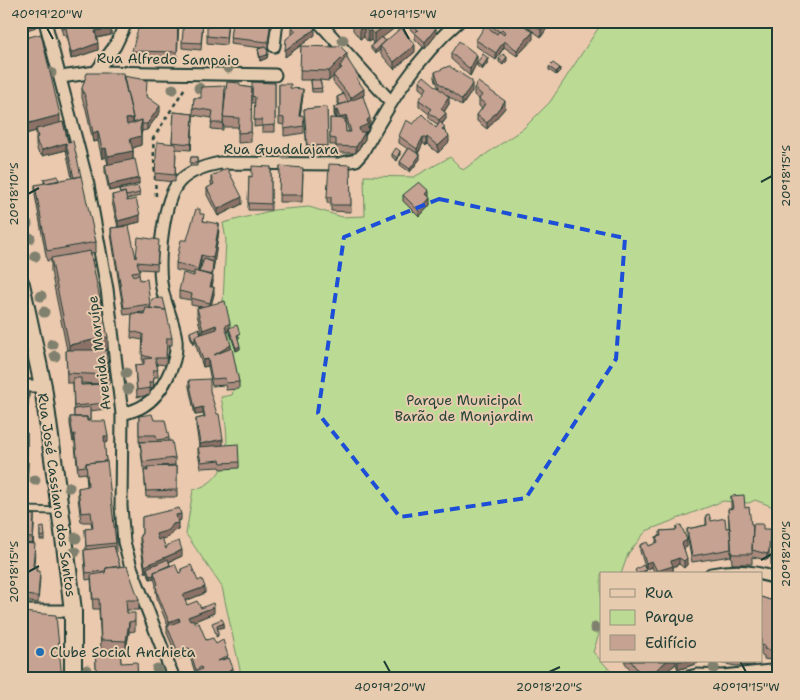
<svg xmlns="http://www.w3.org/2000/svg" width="800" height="700" viewBox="0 0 800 700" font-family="'Shantell Sans',sans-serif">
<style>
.green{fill:#bbdb94;stroke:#6d8c64}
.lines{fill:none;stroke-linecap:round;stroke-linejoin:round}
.lane-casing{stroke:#1f3d34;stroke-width:9}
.street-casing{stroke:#1f3d34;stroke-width:15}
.secondary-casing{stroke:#1f3d34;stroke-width:20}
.path{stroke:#1f3d34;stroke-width:2.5;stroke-dasharray:4 4;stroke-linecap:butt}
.lane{stroke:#e7cbae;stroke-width:5.5}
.street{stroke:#e7cbae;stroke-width:11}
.secondary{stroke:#e7cbae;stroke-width:16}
.tree{fill:#7f806e}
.wall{fill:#aa8b7e;stroke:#1f3d34;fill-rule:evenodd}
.shaded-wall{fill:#8b7166;stroke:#1f3d34}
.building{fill:#c6a292;stroke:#1f3d34}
.marked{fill:none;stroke:#1d4ed8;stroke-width:4;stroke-dasharray:10 6;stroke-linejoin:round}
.ticks{fill:none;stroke:#1f3d34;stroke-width:2}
.poi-dot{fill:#1f6fb2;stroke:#e7cbae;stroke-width:2}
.labels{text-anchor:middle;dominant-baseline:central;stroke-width:4;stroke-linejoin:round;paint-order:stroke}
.street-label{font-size:14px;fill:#1f3d34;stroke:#e7cbae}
.park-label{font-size:14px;fill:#274539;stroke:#e7cbae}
.poi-label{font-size:14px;fill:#1f3d34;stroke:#e7cbae;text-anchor:start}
.neatline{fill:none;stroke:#1f3d34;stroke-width:2}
.ticks-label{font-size:12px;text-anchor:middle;fill:#1f3d34}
</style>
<rect width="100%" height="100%" fill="#ebc9ae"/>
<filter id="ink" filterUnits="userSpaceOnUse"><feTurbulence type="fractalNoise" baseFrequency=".02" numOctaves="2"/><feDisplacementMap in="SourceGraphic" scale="10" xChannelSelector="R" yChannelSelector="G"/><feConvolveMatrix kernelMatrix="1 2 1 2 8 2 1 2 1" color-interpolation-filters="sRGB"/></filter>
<g filter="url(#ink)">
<path class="green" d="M603 21H779V509L755 500 749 503 723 501 646 531 628 554 621 574H601V628L593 652 618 679H242L222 587 186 534 193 490C237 478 228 431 221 397L232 395 237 379 223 302 226 240 223 223 274 210 309 207 342 217 365 216 364 176 414 177 450 157 463 170 524 128 550 102Z"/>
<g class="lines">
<defs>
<path id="lane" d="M21 510 59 511"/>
<path id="street" d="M45 21 88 185 107 289 122 414 121 506 124 542 131 567 174 679
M318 21 390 101
M274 46 277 21
M96 72 115 46 127 21
M61 77 96 72 275 75
M21 386H43
M122 414C129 412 137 410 143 406 162 395 178 362 176 340 174 320 163 302 161 282 158 258 163 200 179 182 189 171 205 166 220 163L338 164 356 160 362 153C390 103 415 59 459 21
M711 574C736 569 755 571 779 579
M21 611H73
M680 679 697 675 723 676 779 670"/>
<path id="secondary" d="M21 284 43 386 66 553 73 611V679"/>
</defs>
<use href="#lane" class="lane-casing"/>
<use href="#street" class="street-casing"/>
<use href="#secondary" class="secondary-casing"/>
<path class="path" d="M156 196 153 139 186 86"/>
<use href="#lane" class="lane"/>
<use href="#street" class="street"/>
<use href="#secondary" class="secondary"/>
</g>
<g class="tree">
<circle cx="343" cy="40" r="5.5"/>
<circle cx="228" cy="68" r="5.5"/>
<circle cx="51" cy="73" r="5.5"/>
<circle cx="199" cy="88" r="5.5"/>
<circle cx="173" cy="89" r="5.5"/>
<circle cx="285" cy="154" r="5.5"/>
<circle cx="27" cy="224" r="5.5"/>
<circle cx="30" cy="238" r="5.5"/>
<circle cx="35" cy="256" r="5.5"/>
<circle cx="41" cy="296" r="5.5"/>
<circle cx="44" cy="312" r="5.5"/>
<circle cx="52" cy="344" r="5.5"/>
<circle cx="55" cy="356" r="5.5"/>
<circle cx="126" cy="373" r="5.5"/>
<circle cx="128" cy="389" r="5.5"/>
<circle cx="35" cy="480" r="5.5"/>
<circle cx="69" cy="487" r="5.5"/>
<circle cx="76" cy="538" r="5.5"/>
<circle cx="75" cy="552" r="5.5"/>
<circle cx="595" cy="628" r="5.5"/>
<circle cx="714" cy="668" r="5.5"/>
<circle cx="157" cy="669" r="5.5"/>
<circle cx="87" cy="670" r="5.5"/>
</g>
<path class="wall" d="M59 21H116V24L111 25V35L97 38 98 50 71 59 66 35H63Z
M179 21 177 62 132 61V51Z
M203 21 201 50 182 48V42Z
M228 21 226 45 207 43V36L210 27Z
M232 21H273L272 28H271L268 49H267L268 54 267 58 260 61 258 49 262 48 230 44Z
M353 21H400V24L382 37 386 41 415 52 394 69 380 53V50L375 54 371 49V46L373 43 371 40 368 42 364 37 360 39 353 30Z
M519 21H552L541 37Z
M410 22 436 35 425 49 415 39V34L410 29Z
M486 22 533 39 517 56 504 47 496 60 476 46V40L486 27Z
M292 27 315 35 285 57 292 34Z
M21 39 60 123 63 122 96 242V252L91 253 108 349 105 350 109 375V384H107L106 409 90 411V421L108 442 104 443 106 461 116 543V553L120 566 139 600V610H127V613L135 621V631L129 632 126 650H120L121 663 138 679H97L95 652 116 650H101L99 609H93L91 579 86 580 84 556V550H86L85 529 92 528 91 522H81L78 498V488L87 487 86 473 78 474 75 445V441L73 442 70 424V417H74L73 383H67L66 350H67L51 271V260L47 261 35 195V185L44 184V179L59 181 72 178 66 150 42 156 38 152 36 145V131L22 135 21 101H22L21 97ZM81 383 99 384 81 385Z
M301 46 347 58 359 82 364 95 362 97 370 125 368 126V131L365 132V139L356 153H336V145H330V118L338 119 337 117 335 118 334 114V107L339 105 337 101V97L343 94 333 82V76L329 81 320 80 322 92H312L311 80H314H300ZM345 122H346L349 132H346Z
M451 53 477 62 470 76 451 59Z
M499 59 507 61 503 65 499 62Z
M488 62 482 70 477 66V63Z
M549 67 560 71 556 75 549 70Z
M435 72 472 91 462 106 448 96 449 104 444 112 446 119 442 124 449 142 438 153 427 144 426 146 423 143 418 154 420 159 410 172 400 165V162L408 149 399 143V136L413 124 436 128 438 125 429 118V114L419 106V100L425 92 420 88V81L439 88 435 78Z
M123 76 147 96 160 112 147 130 142 131 141 135V145L133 148V159L139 184 109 191 105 172V165L108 164 106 157 102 159 98 141 93 142 86 109 82 98V88Z
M275 83V132H262V126L254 127 255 103H251V142L238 143V127H223V120V130L211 129 212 118 193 115 191 150 176 149 175 182 155 180V173L172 143 174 112 193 114 194 98H201L225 93 224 113 240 86 252 88Z
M279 84 290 88 303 95 300 116 304 126V133L284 136V125L279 124Z
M474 88 505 108 487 129 477 121V115L482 109 479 106V99L474 95Z
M327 107 328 153 307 152 304 109Z
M392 154H400L397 161 392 157Z
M191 157H197V166H190Z
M350 165 351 212 331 211V204L327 203V197Z
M280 166 303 174 302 202H279Z
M271 167V210H248L249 176 252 177Z
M211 177 242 204 218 216 207 195V188L212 186 211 183Z
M119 190 140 193V196L127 199V201L140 222 119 227 136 258 159 246 157 270 139 269V277L150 304V308L172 338V345H167L166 365 157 364 158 377H154L153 389 150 388V395L137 397 135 365 144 364V362H142L143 340 131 338 132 314 124 315 111 234V228L118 227 112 202V195L120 194ZM144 312V314L135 313Z
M403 195 429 198 430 205 419 217 403 201Z
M200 214 204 221 219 230 212 276 213 282 212 287 214 294 211 305 230 328 240 337 238 338 240 349 236 351 229 330 227 332 239 382V389L226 390 225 385 212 386 208 366 203 367 195 343 193 344 190 335V332L201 334H202L197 315V308L202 307 191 305V300L179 298V291L194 276V274L176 270V263ZM201 262H203L199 272Z
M189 380 210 391 223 445 239 462V468L221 469 220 467 201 468 198 453V447L199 446 196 426V419L204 417 203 414 195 415 189 387Z
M21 390 29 397 26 418H22V433H27V462H28L27 494H21Z
M139 416 154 420 169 438V441L175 458V465L162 466H177V497H146L144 470 147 471V468H143L140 442H155H139Z
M731 496 745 508 751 524 763 529 769 558 767 560 752 557V564H732L731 551V556L692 562 687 536V529L706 525V515L711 521 726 528H729L728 509H731Z
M21 514 34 524 33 544 35 551 34 566 37 571 40 578 38 603 21 601Z
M142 517 181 520 177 521 178 530 173 531 169 537 162 539 166 549 182 556 169 562 170 565 179 573H181V569L198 581 205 593 185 601 187 605 201 608 214 613 194 621 206 640 216 644 228 658 233 675 231 676V679H195V672L189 654 178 659 167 633V626H168L158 602 156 592V585L154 578 150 579 147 572H145L140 542V535L142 534Z
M779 521V566L771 565V559Z
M676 527 687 547 684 548 687 565 684 568 679 564 673 567V573L670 574H655L652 567 646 570 640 551V545L649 546 656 543V537L660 536V531L676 530Z
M40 528 45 536V540H40Z
M761 597 779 603 778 661 764 659V656L761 655Z
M624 661H698V663L678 670 676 664 657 679H636Z
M720 661H755L754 665 736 666 720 663Z"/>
<path class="shaded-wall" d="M21 21H36V27L21 32Z
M111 21H116V24L111 25Z
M271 21V28L268 49V42Z
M391 21H400V24L374 44V34Z
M547 21H552L541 37V30Z
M364 27V37L360 39V29Z
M111 28V35L95 38V31Z
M436 28V35L425 49V42Z
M315 29V35L285 57V50Z
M371 30V40L368 42V32Z
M533 32V39L517 56V50Z
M504 41V47L496 60V53Z
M98 43V50L71 59V53Z
M415 45V52L394 69V62Z
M380 46V50L375 54V51Z
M268 51 267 58 260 61V57Z
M347 53V63L340 66V70L329 81V71Z
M477 55V62L470 76V69Z
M507 57V61L503 65V62Z
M488 58V62L482 70V67Z
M560 68V71L556 75V72Z
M472 84V91L462 106V100Z
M303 89V95L299 123V116Z
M364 89V95L351 104V98Z
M449 97V104L441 116V109Z
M505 101V108L487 129V123Z
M160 106V112L147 130V124Z
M337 110V117L335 118V111Z
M446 113V119L439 126V120Z
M193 114V121L191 150V144Z
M60 115V125L36 129V131L22 135V125Z
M346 115V122L340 125V118Z
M133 118V127L126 129V119Z
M370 118V125L368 126V131L359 135V128L367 120Z
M142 120V130L141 136V145L130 149V139L140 129Z
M98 131V141L93 142V133Z
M365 132V139L356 153V147Z
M449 136V142L438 153V146Z
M423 137V143L417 155V149Z
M427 137V144L426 146V139Z
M66 143V150L42 156V150Z
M106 148V157L102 159V149Z
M133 151V160L108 166V156Z
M400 151V154L397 161V158Z
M420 155V159L410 172V169Z
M139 178V184L109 191V185Z
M429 191V198L426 194Z
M242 197V204L218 216V209Z
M430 198V205L419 217V211Z
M140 215V222L118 227V221Z
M219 224V230L212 279 213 276V282L210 294 213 258Z
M201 255V262L198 275V269Z
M214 287V294L210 310V303Z
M230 323V330L229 328V330L225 333V326Z
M216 325V332L203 336V330Z
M108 337V349L69 358V345Z
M195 340V343L193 344V341Z
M231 345V351L214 355Z
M240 346V349L236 351V348Z
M208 359V366L203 367V360Z
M29 391V397L26 418V412Z
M203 407V414L195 415V409Z
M75 434V441L73 442V435Z
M104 436H108V442L104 443Z
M223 439V446L200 451V444Z
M181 514V520L176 522V515Z
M34 515V524L33 547V538Z
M178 523V530L173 531 169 537 156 541V534L173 524Z
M770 529 769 558 767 560V554Z
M687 540V547L682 549V543Z
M182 550V556L148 571 147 568V572H145V566Z
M679 558V564L673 567V573L670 574H657V571L671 561Z
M687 558V565L684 568V561Z
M652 561V567L646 570V563Z
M646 570V573L645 574H638Z
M154 575V578L150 579V576Z
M205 587V593L183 602V595Z
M214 607V613L188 624V617Z
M179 618V625L169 628V622Z
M129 622V632L126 650V641Z
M224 623V627L217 629V626Z
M218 632V636L216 637V634Z
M189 648V654L178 659V652Z
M667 661H676V664L657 679H646V678Z
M678 661H698V663L678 670Z
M233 668V675L229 677V670Z
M643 674V679H641V675Z"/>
<path class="building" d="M61 21H77L71 22 72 27 81 25V21H111V28L95 31 98 43 71 53 66 28 63 29Z
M140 21H178L177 52 132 51Z
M184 21H203L201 43 182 42Z
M210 21H228L226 38 207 36V27H210Z
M252 21H271L268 42 230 38 232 23 251 25Z
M293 21H309L315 29 285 50 286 39 296 31 292 27Z
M354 21H391L374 34 371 30 368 32 364 27 360 29Z
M410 21H429L436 28 425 42 415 33 418 30 410 22Z
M487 21H518L533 32 517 50 504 41 496 53 476 40 485 26 497 34 499 31 504 35 505 32 502 29 500 32 486 22Z
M528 21H547L541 30Z
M401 28 415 45 394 62 380 46Z
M41 34 60 115 22 125 21 112H24L21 101 25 100 21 87V39Z
M381 37 386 41 375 51 371 46Z
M459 41 477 55 470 69 451 53Z
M339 45 347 53 329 71 300 70 301 46 336 47Z
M265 47 268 51 267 55 260 57 258 49Z
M483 54 488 58 482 67 477 63Z
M503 54 507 57 503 62 499 59Z
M346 57 359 77 357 79 364 89 351 98 333 75 342 68 340 66Z
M553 63 560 68 556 72 549 67Z
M449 66 472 81V84L462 100 439 83 435 72Z
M87 73H123L133 118 126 119 127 125 142 120 140 129 141 136 130 139 133 151 108 156 106 148 102 149 98 131 93 133 86 99 82 88Z
M123 76 147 80 146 96 160 106 147 124H142V120L134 123 133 118Z
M424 76 449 97 441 109 446 113 439 120 429 112 432 109 419 100 427 88 420 81Z
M311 80H320L322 88 312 89Z
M227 82 240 83V86L252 88 251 132 238 133 239 118 223 117Z
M252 82 275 83V125L262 126V120H254L255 97 252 96Z
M478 82 505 101 487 123 477 115 485 104 479 99 482 95 474 88Z
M279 84H291L290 88 303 89 299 116 303 115 304 126 284 129V118L279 117Z
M225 86 223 123H211L213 111 193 108 194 98H201V87Z
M344 94 348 102 340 105 337 97Z
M363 96 370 118 367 120 368 124 359 128 360 132H365L356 147 336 146V139L330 138V118L345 119 346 132H351L346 115 340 118 337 110 335 111 334 107Z
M327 107 328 146 307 145 304 109Z
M174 112 193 114 191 144 172 142Z
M422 114 436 128 440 122 445 127 442 129 449 136 438 146 427 137 426 139 423 137 417 149 399 136 406 120 413 124Z
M63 122 68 142 73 141 81 176 74 178 66 143 42 150 38 145 36 138 38 137 36 129Z
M157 142 176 144 175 175 155 173Z
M396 148 400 151 397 158 392 154Z
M409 148 420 155 410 169 400 162Z
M191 157H197V163H190Z
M135 159 139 178 109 185 105 165Z
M329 164 350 165 351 205H331V197H327Z
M252 166 271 167V204L248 203 249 176 252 177Z
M280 166 303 168 302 195H279Z
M227 168 242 197 218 209 207 188 214 184 211 177Z
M58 176 59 181 45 183 44 179Z
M81 176 96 242 47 251 35 185Z
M419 182 429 191 426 194 430 198 419 211 403 195Z
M138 186 140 193 126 196 125 192 120 194 119 190Z
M125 192 127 201 136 199 140 215 118 221 112 195Z
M196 209H200V214H204L203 221 219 224 213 258 201 255 198 269 176 263 181 240H187Z
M129 226 136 258 138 237 159 240 157 264 137 262 140 271 132 272 133 276 139 275 140 280 147 279 150 304 124 308 111 228Z
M90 251 108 337 69 345 51 258Z
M204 259 213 262 212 275 199 272Z
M194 271 213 276 210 287H214L210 303 191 298 192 294 179 291 183 273 194 276Z
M163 298 166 310 150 308 152 299Z
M225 301 230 323 225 326 231 345 214 355 232 348 239 382 226 383 225 378 212 379 208 359 203 360 195 336 217 329 216 325 203 330 197 308Z
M146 308 166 310 172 338H167L166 358H155L158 370H153L154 378 153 382H149L150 388 137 390 135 365 144 364V359L152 358 142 355 143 334 131 331 132 313 144 314Z
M237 325 240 334 237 335 240 346 236 348 229 328Z
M199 328 201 334 195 336V340L193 341 190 332Z
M66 350H106L109 375 67 373Z
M73 378H81V385L107 384 106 403 74 406Z
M210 379V391L217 414H219L223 439 200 444 196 419 205 417 203 407 195 409 189 380Z
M21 390 29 391 26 412 22 411V408H21Z
M90 407V420H87V417H74V409Z
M21 408H22V433H27V455H21Z
M152 414 154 420H165L169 438 157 440 156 435H139V416Z
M70 417H87V421H105L108 436H104L106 461 86 463V466L78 467 75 438V434L73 435Z
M172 441 175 458 143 462 140 442Z
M238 444 239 462 221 463 220 460 201 462 198 447Z
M107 461 116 543 86 546 85 529 93 528 91 512 81 513 78 488 88 486 86 463Z
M21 462H28L27 484H21Z
M177 466V490L146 491 144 470 148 471 147 467Z
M744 495 745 508 749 507 751 524 753 525 752 554H732L728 509 733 508 731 496Z
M179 508 181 514 176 515 178 523 173 524 169 530 156 534 158 540 162 538 166 549 168 545 179 541 182 550 145 566 140 535 142 534V517Z
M21 514 34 515 33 538 21 537Z
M709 514 711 521 725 518 726 528H730L731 549 692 556 687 529 707 525 706 515Z
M777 521H779V560L771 559Z
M753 524H763V529H770L769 551 767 554 752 550Z
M681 525 687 540 682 543 687 558 684 561 679 558 671 561 673 566 657 571 652 561 646 563 640 545 647 542 649 546 658 542 656 537 661 536 660 531 677 530 676 527Z
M44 527 45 536 40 537V528Z
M22 543 35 544 33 566 37 567 36 571H40L38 597 21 594Z
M114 546 120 566 106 568 105 571 86 573 84 550Z
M168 559 170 565 154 572V575L150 576 147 568Z
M175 564 179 573 182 572 181 569 191 565 198 581 202 579 205 587 183 595 187 605 197 601 201 608 213 603 214 607 188 617 190 621 193 619 195 624 199 623 206 640 213 638 216 644 223 640 228 656 218 661 229 658 233 668 229 670 231 677 226 679H197L195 672 202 669 201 667 196 670 189 648 178 652 167 626 180 621 179 618 169 622 158 595 156 586 158 584 154 572Z
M643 565 646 570 637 574 635 570Z
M127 566 139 600H126L127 613H135V621L129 622 126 641 101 640 99 599H93L91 575 105 573 106 568Z
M761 597 779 603 778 651 764 649 765 646 761 645Z
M21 612 56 615 62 679H21Z
M222 619 224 623 217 626 218 632 216 634 212 623Z
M120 650 121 663 137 662 138 679H97L95 652Z
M631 661H667L646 678 643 674 641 675Z
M690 671 688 678 690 679H674L675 677Z
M703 674 714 679H701Z"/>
</g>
<path class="marked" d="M439 199 625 238 616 359 526 498 400 517 318 413 344 237Z"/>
<path class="ticks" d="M47 28 53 39M403 28 409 39M761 182 772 176M28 194 39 188M761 560 772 554M28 572 39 566M384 661 390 672M740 661 746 672M549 672 560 667"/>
<circle class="poi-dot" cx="40" cy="652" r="5"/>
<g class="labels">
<g class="street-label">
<text transform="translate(168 59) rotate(1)">Rua Alfredo Sampaio</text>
<text x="281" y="149">Rua Guadalajara</text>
<text transform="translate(99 353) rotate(-97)">Avenida Maruípe</text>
<text transform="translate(57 495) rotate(82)">Rua José Cassiano dos Santos</text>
</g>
<g class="park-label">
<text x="464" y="400">Parque Municipal<tspan x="464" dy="16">Barão de Monjardim</tspan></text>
</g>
<g class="poi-label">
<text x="50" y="652">Clube Social Anchieta</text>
</g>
</g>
<rect width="800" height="700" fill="none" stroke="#e7cbae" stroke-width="55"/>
<rect x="600" y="572" width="162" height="90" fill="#e7cbae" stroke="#97927d"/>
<rect x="610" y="589" width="25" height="8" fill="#e7cbae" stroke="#97927d"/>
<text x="645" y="598" font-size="15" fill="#1f3d34">Rua</text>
<rect x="610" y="610" width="25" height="15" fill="#bbdb94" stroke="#97927d"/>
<text x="645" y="622" font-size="15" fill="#1f3d34">Parque</text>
<rect x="610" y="635" width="25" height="15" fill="#c6a292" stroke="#97927d"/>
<text x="645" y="648" font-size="15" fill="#1f3d34">Edifício</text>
<rect x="28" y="28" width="744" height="644" class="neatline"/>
<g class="ticks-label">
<text x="47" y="18">40°19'20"W</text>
<text x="403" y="18">40°19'15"W</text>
<text transform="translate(786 176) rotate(-90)" y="4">20°18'15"S</text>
<text transform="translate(14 194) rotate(-90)" y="4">20°18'10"S</text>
<text transform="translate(786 554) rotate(-90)" y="4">20°18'20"S</text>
<text transform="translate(14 572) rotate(-90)" y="4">20°18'15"S</text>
<text x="390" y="691">40°19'20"W</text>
<text x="549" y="691">20°18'20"S</text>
<text x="746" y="691">40°19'15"W</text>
</g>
</svg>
